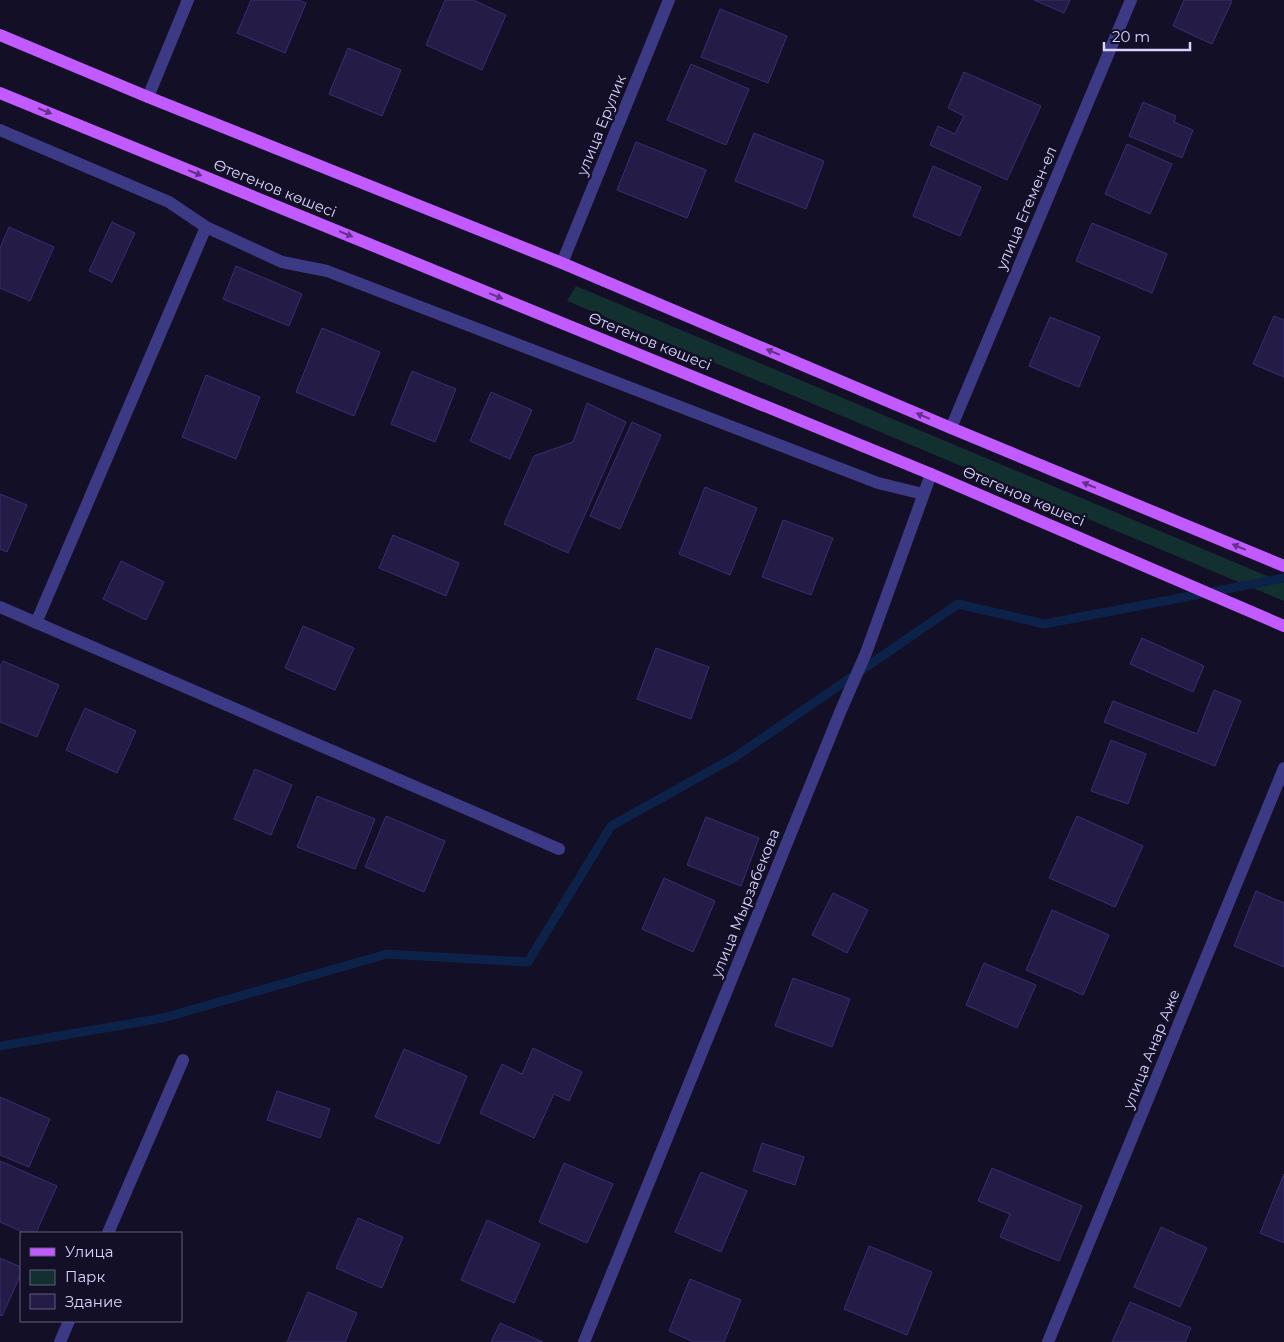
<svg xmlns="http://www.w3.org/2000/svg" width="1284" height="1342" viewBox="0 0 1284 1342" font-family="Montserrat,sans-serif">
<style>
.green{fill:#12302f}
.lines{fill:none;stroke-linecap:round;stroke-linejoin:round}
.stream{stroke:#0c2248;stroke-width:9}
.building{fill:#241b47;stroke:#3b2d73}
.minor{stroke:#3d3a85;stroke-width:12}
.major{stroke:#c25bff;stroke-width:12}
.oneway{fill:#623188}
.labels{text-anchor:middle;dominant-baseline:central;stroke-width:5;stroke-linejoin:round;paint-order:stroke}
.street-label{font-size:15px;fill:#d9d4ff;stroke:#130f26}
</style>
<rect width="100%" height="100%" fill="#130f26"/>
<path class="green" d="M576 286 1284 583V601L567 301Z"/>
<g class="lines">
<path class="stream" d="M0 1046 163 1018 387 954 528 962 611 826 735 757 958 604 1044 624 1284 578"/>
</g>
<path class="building" d="M251 0H298L306 3 285 53 237 33Z
M445 0H473L506 15 482 70 426 45Z
M1034 0H1070L1064 13Z
M1184 0H1230L1232 1 1212 44 1173 26Z
M720 9 787 36 768 83 701 57Z
M348 48 401 70 382 116 329 94Z
M691 64 749 89 726 145 667 120Z
M964 72 1041 106 1007 180 930 145 938 126 955 134 964 116 948 108Z
M1143 102 1176 116 1174 122 1193 130 1182 158 1129 136Z
M754 133 824 161 806 209 735 181Z
M636 142 706 170 687 218 617 190Z
M1127 144 1172 164 1150 214 1105 194Z
M933 166 981 187 960 236 913 216Z
M112 222 135 233 112 282 89 271Z
M1092 223 1167 254 1152 293 1076 261Z
M9 227 54 247 30 301 0 288V248Z
M236 266 302 294 289 326 223 299Z
M1274 316 1284 320V377L1253 364Z
M1050 317 1100 337 1079 387 1029 366Z
M322 328 380 352 354 416 296 392Z
M412 371 456 389 435 442 391 424Z
M206 375 260 397 236 459 182 437Z
M491 392 532 410 510 459 470 441Z
M587 403 626 422 568 553 504 524 534 456 573 442Z
M632 422 661 435 620 529 590 516Z
M705 487 757 508 730 575 679 554Z
M0 494 27 505 7 552 0 549Z
M783 520 833 538 811 595 762 577Z
M393 535 459 563 446 596 379 568Z
M121 561 164 582 146 620 103 599Z
M303 626 354 648 335 690 285 668Z
M1142 638 1204 666 1193 692 1130 664Z
M656 648 709 667 691 719 637 699Z
M3 661 59 685 37 737 0 722V667Z
M1214 690 1241 701 1215 766 1104 722 1113 701 1197 734Z
M85 708 136 731 117 773 66 750Z
M1111 740 1146 754 1128 804 1091 791Z
M255 769 292 785 271 835 234 819Z
M317 796 375 819 355 869 297 847Z
M386 816 445 841 424 892 365 867Z
M1077 816 1143 846 1115 907 1049 878Z
M706 817 759 838 741 886 687 865Z
M664 878 715 901 693 952 642 929Z
M1256 891 1284 903V967L1234 946Z
M833 893 868 910 847 953 812 935Z
M1052 910 1109 935 1083 995 1026 970Z
M984 963 1036 985 1017 1028 966 1005Z
M793 978 850 999 832 1047 775 1026Z
M533 1048 582 1072 569 1101 554 1094 534 1138 480 1113 502 1064 522 1074Z
M404 1049 467 1076 439 1144 375 1117Z
M277 1091 330 1109 320 1138 267 1120Z
M0 1097 50 1119 29 1167 0 1155Z
M762 1143 804 1157 795 1185 753 1171Z
M0 1161 57 1186 36 1233H25L0 1222Z
M564 1163 613 1184 587 1243 539 1222Z
M992 1168 1082 1206 1059 1261 1000 1237 1010 1214 978 1201Z
M701 1172 747 1191 721 1252 675 1232Z
M1284 1174V1243L1260 1233Z
M358 1218 403 1237 382 1288 336 1268Z
M487 1220 540 1244 514 1303 461 1280Z
M1161 1227 1207 1248 1180 1307 1134 1287Z
M869 1246 932 1272 907 1335 844 1309Z
M0 1258 21 1267V1274L2 1316 0 1315Z
M690 1279 741 1300 724 1342H694L669 1331Z
M308 1292 357 1313 345 1342H287Z
M1130 1302 1191 1328 1185 1342H1112Z
M500 1323 543 1342H491Z"/>
<g class="lines">
<path class="minor" d="M148 97 188 0
M0 130 169 202 206 227 282 262 327 271 878 483 923 494
M562 263 669 0
M951 428 1131 0
M0 607 559 849
M36 623 206 227
M108 1233 183 1060
M60 1342 69 1321
M584 1342 841 710 866 653 931 474
M1048 1342 1284 768"/>
<path class="major" d="M0 35 148 97 562 263 951 428 1284 566
M0 93 931 474 1284 626"/>
</g>
<defs><path id="oneway-solid" d="M-6-.8H1V-3.2L6.5 0L1 3.2V.8H-6Z" transform="scale(1.25)"/></defs>
<g class="oneway">
<use href="#oneway-solid" transform="translate(45 111) rotate(22)"/>
<use href="#oneway-solid" transform="translate(195 173) rotate(22)"/>
<use href="#oneway-solid" transform="translate(346 234) rotate(22)"/>
<use href="#oneway-solid" transform="translate(496 296) rotate(22)"/>
<use href="#oneway-solid" transform="translate(773 352) rotate(-157)"/>
<use href="#oneway-solid" transform="translate(923 416) rotate(-157)"/>
<use href="#oneway-solid" transform="translate(1089 485) rotate(-157)"/>
<use href="#oneway-solid" transform="translate(1239 547) rotate(-157)"/>
</g>
<g class="labels">
<g class="street-label">
<text transform="translate(601 125) rotate(-68)">улица Ерулик</text>
<text transform="translate(275 188) rotate(22)">Өтегенов көшесі</text>
<text transform="translate(1026 208) rotate(-67)">улица Егемен-ел</text>
<text transform="translate(650 341) rotate(22)">Өтегенов көшесі</text>
<text transform="translate(1024 496) rotate(23)">Өтегенов көшесі</text>
<text transform="translate(745 903) rotate(-68)">улица Мырзабекова</text>
<text transform="translate(1151 1049) rotate(-68)">улица Анар Аже</text>
</g>
</g>
<rect x="20" y="1232" width="162" height="90" fill="#130f26" stroke="#625e7d"/>
<rect x="30" y="1248" width="25" height="8" fill="#c25bff" stroke="#625e7d"/>
<text x="65" y="1257" font-size="15" fill="#d9d4ff">Улица</text>
<rect x="30" y="1270" width="25" height="15" fill="#12302f" stroke="#625e7d"/>
<text x="65" y="1282" font-size="15" fill="#d9d4ff">Парк</text>
<rect x="30" y="1294" width="25" height="15" fill="#241b47" stroke="#625e7d"/>
<text x="65" y="1307" font-size="15" fill="#d9d4ff">Здание</text>
<path d="M1104 42v8h86v-8" fill="none" stroke="#d9d4ff" stroke-width="2.5"/>
<text x="1112" y="42" font-size="15" fill="#d9d4ff" stroke="#130f26" stroke-width="4" paint-order="stroke">20 m</text>
</svg>
